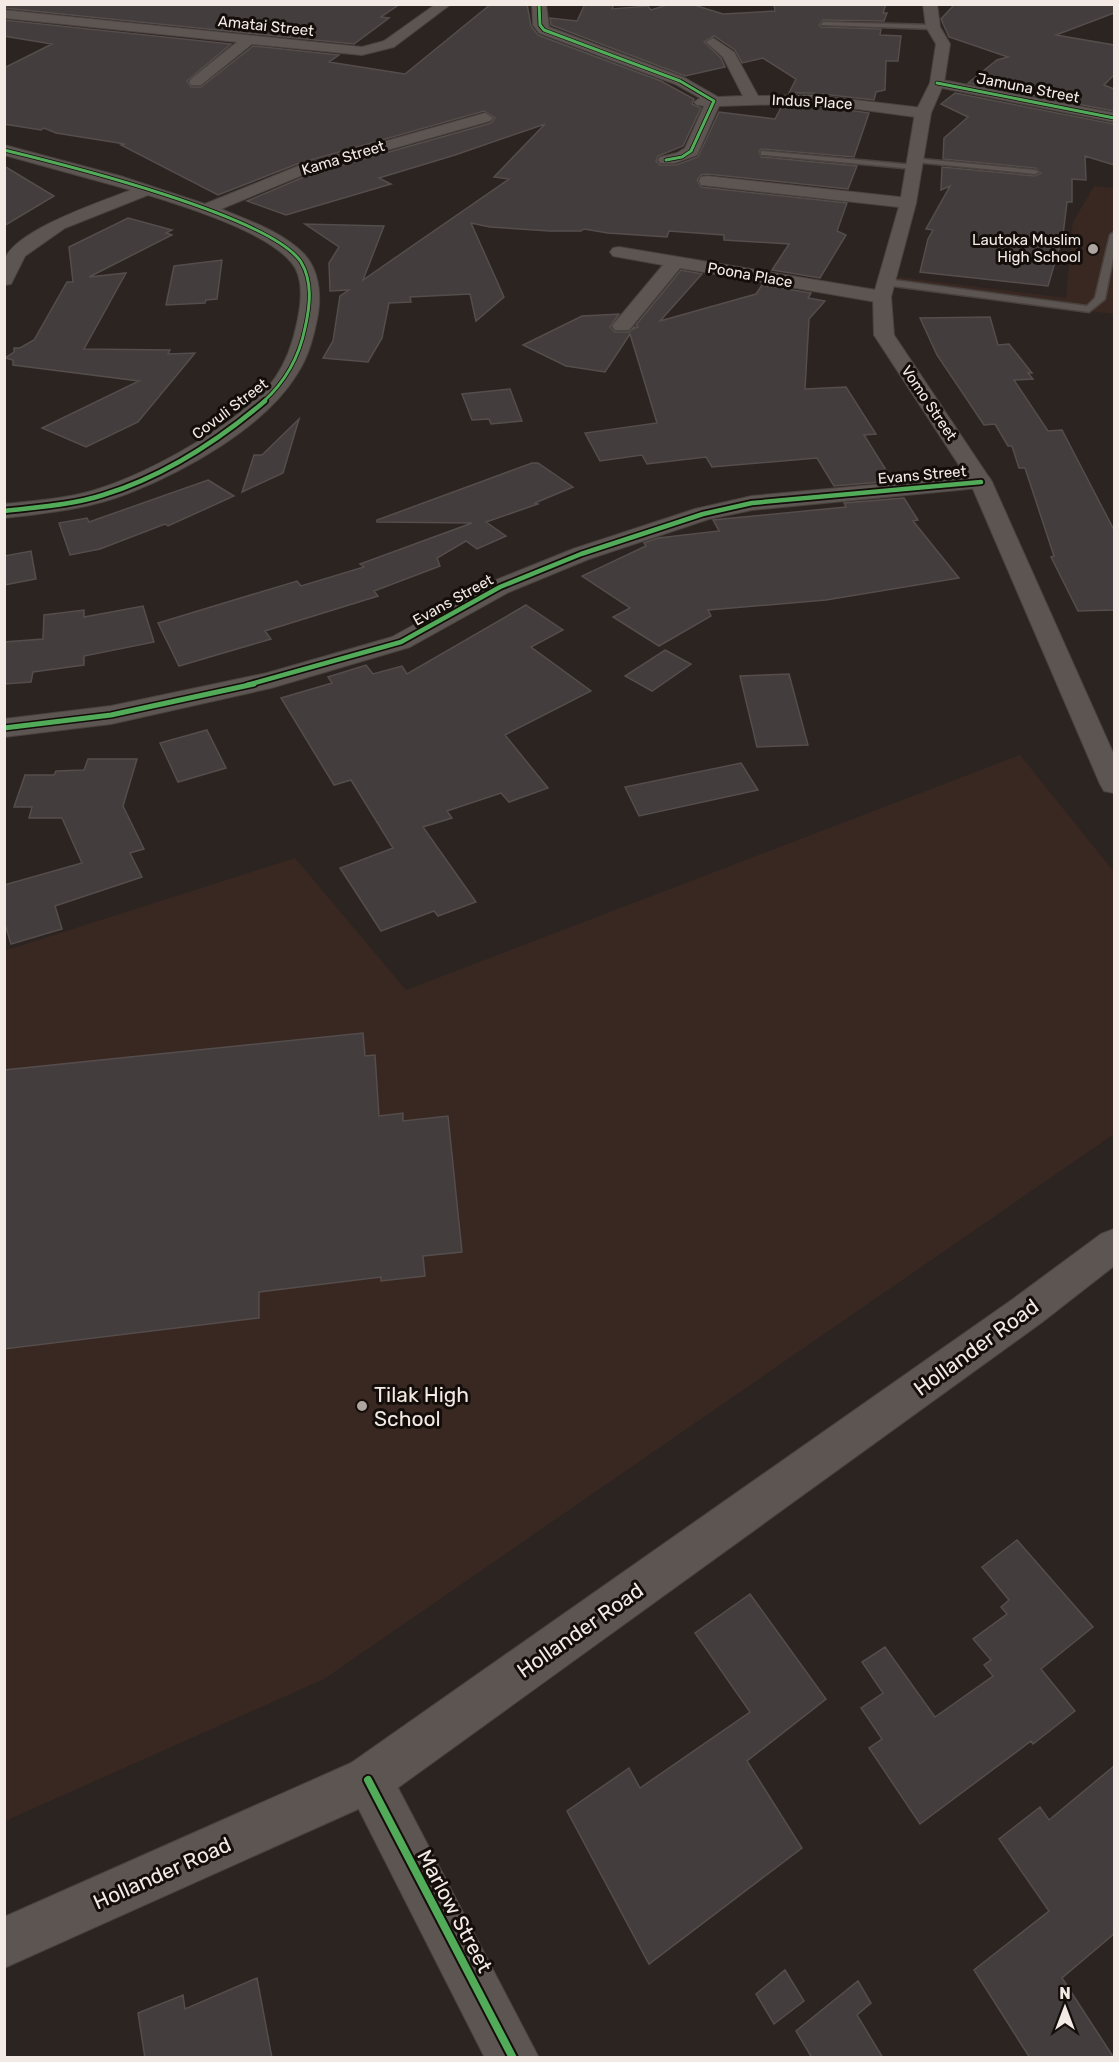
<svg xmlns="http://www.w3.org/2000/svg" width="1119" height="2062" viewBox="0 0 1119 2062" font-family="Rubik,sans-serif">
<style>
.education{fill:#392822}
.building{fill:#443d3d;stroke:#544d4c;stroke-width:1.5}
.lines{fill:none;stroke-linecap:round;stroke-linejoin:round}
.lane-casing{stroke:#49423f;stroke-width:3}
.street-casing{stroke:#49423f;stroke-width:2}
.secondary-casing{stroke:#49423f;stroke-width:2}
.lane{fill:#5c5551;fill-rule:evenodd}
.street{fill:#5c5551;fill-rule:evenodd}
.secondary{fill:#5c5551;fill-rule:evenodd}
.cycleway-far3-casing{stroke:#140e0b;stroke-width:4.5}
.cycleway-far2-casing{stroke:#140e0b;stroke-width:8}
.cycleway-far1-casing{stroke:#140e0b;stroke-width:8}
.cycleway-casing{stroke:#140e0b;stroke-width:12}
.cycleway-far3{stroke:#51ab58;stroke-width:3}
.cycleway-far2{stroke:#51ab58;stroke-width:4.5}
.cycleway-far1{stroke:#51ab58;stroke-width:5}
.cycleway{stroke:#51ab58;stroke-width:8}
.poi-dot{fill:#aea5a0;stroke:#140e0b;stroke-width:2}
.labels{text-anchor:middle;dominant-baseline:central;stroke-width:6;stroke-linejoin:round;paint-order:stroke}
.far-street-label{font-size:15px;fill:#f4eae5;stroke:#140e0b}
.far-poi-label{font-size:15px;fill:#f4eae5;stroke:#140e0b;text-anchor:end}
.near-street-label{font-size:21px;fill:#f4eae5;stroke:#140e0b}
.near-poi-label{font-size:21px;fill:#f4eae5;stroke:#140e0b;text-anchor:start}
</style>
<rect width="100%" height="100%" fill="#2c2421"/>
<path class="education" d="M1094 186 1114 188V314L895 288 899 277 1066 298 1073 222Z
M1020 755 1114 872V1134L324 1679 5 1821 4 951 295 858 406 990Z"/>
<path class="building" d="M4 4H400L381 17 389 18 354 44 4 8Z
M491 4H527L531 26 538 35 661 81 694 99 692 104 701 108 683 146 658 156 656 161 660 165H676L698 157 719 112 775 119 782 106 813 105 869 113 854 157 761 149 759 151 761 157 857 166 848 189 707 174 701 175 697 180 701 187 847 203 837 231 846 235 820 278 772 270 789 244 724 240V235L669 231 667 237 608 233 584 229 581 231H550L490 227 471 223 504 297 476 321 470 294 410 297 411 302 389 303 382 338 368 362 323 358 333 341 340 296 349 290 330 291 329 263 339 247 305 224 384 226 363 280 509 179 494 177 545 124 455 155 379 178 391 184 286 215 247 201 311 174 491 123 495 118 484 111 297 164 218 195 121 145 125 144 56 133 44 128 41 130 4 124V68L52 44 4 36V20L231 44 187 81 191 87H201L253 46 339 55 329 62 405 74Z
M585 4H614L612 9 648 6 651 10 670 4H691L723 14 775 11 774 4H886L883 13H887L884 21 823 20 819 25 821 27 881 29 880 35 901 36 898 61H886L885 90 876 92 874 100 813 93H789L796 79 763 58 742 63 735 50 714 36 704 42 721 58 725 67 685 76 551 25 550 18 577 21Z
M955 4H1114V13L1056 35 1114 45V75L1104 85 1114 89V111L968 83 997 60 1008 57 949 37 941 19Z
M955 93 1114 124V165L1085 156 1086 180 1072 179V202H1067L1063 235 1048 286 920 272 928 239 933 230 926 229 950 186 941 190 942 167 1035 176 1041 173 1035 168 943 159 944 138 968 117 941 104Z
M4 166 54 196 4 226Z
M128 218 172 230 166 233 172 235 89 277 126 273 84 349 170 350 168 354 195 353 138 422 86 447 42 428 139 381 13 365V360L5 358 14 352V348H20L34 340 67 282H73L69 247Z
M222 260 217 299 206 300 205 303 166 305 174 266Z
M681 270 702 274 660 321 756 294 762 285 811 293 808 298 825 301 809 319 805 389 846 387 876 434 864 435 893 481 834 486 817 458 712 467 706 457 647 464 642 455 600 461 585 433 657 423 630 334 605 372 566 366 523 345 582 316 619 314 610 327 615 332H629L635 326 633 329 638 327 636 325Z
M990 317 998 345 1009 344 1032 373H1028L1033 379 1014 380 1048 431 1062 430 1114 530V610L1078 611 1051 557 1054 556 1025 468H1019L1012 446H1008L995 424 984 425 937 355 920 318Z
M510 389 522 421 491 424 489 419 472 420 462 394Z
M299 419 283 473 242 492 254 455H262Z
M532 463H538L573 487 535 503 538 504 486 522 506 536 477 549 466 541 437 558 440 566 374 591 378 596 265 631 271 639 179 666 158 623 297 581 301 586 364 567 360 564 472 523 377 522V520Z
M208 480 234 496 168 526 165 524 100 549 70 555 59 523 87 518 89 522Z
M904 498 918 520 913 521 959 578 826 600 708 610 711 616 659 646 613 617 630 608 582 576 646 546 644 543 658 538 719 531 713 520 846 507 844 503Z
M31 551 36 579 4 585V556Z
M526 605 563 630 531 647 591 691 505 735 548 788 509 802 501 793 447 811 452 818 423 827 476 902 438 916 434 911 381 931 340 868 393 848 351 780 334 785 281 698 332 683 328 677 366 665 373 674 402 666 407 674Z
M143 606 154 642 84 656V665L33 672 31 682 4 684V642L43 639 44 615 84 610V617Z
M665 650 691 664 652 691 625 676Z
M789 674 808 745 757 747 740 676Z
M207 730 226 768 178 782 160 743Z
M88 759H137L123 806 144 849 130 853 142 877 55 906 62 929 11 944 4 921V885L82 863 62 818H29L32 807H14L25 775H54L56 771 84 770Z
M741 763 758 790 639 816 625 787Z
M363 1033 365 1056 375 1055 379 1116 403 1113V1121L448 1116 462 1252 423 1256 425 1276 381 1281V1277L259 1292V1318L4 1349V1070Z
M1017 1540 1093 1627 1041 1669 1075 1711 1033 1744 1031 1741 920 1824 869 1748 882 1739 861 1708 883 1693 862 1662 885 1647 935 1717 993 1676 984 1665 991 1660 973 1639 1007 1614 1001 1607 1009 1600 982 1567Z
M750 1594 826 1699 747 1761 802 1848 649 1964 567 1811 629 1768 640 1788 750 1712 695 1633Z
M1114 1766V1934L1062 1978 1114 2058H1030L974 1970 1049 1911 999 1839 1040 1807 1049 1820Z
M785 1970 804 2001 774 2024 756 1994Z
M257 1978 272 2058H145L138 2013 183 1995 185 2009Z
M858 1981 871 2003 857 2015 883 2058H812L796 2031Z"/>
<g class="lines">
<defs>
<path id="lane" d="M823 22 933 25 936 27 933 29 821 25Z
M761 151 914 165 918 167 914 169 764 155H761Z
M912 158 1035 170 1039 172 1035 174 915 162H912Z
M1114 232V253L1105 299 1089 312 886 285 881 282 886 279 1087 306 1095 298 1110 235Z"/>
<path id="street" d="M436 4H451L394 47 362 55 252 44 201 85H191L189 82 191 79 237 42 4 18V10L362 47 384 41Z
M532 4H546L549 27 685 78 718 97 743 96 723 57 706 42 713 38 734 52 758 96 813 95 923 108 931 113 923 118 813 103 719 106 697 155 675 163H660L658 160 660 157 677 153 685 148 704 106 697 105 694 102 700 98 675 84 539 33 533 25Z
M937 79 1114 113V122L932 86 930 83 932 80Z
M485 113 493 118 490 121 310 172 221 209C250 221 282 232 304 254 319 270 321 294 318 314 314 335 309 356 297 374 265 427 185 471 129 493 89 509 46 513 4 518V504C34 501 66 499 95 490 148 474 242 423 275 378 286 362 293 343 297 323 301 305 305 277 291 262 265 231 186 207 148 195L65 228 25 256 11 284 4 285C4 278 3 269 4 262 11 231 103 201 131 190L4 155V145L120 176 205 204 298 166Z
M707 176 908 198 914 199 916 203 914 207 908 208 701 185 699 181 701 177Z
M619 247 882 291 889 293 891 297 889 301 882 303 680 268 629 330H615L612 326 663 265 613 256 610 252 613 248Z
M981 475 989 477 992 482 989 487 752 510 709 519 589 559 509 592 410 647 271 688 111 724 4 737V719L111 706 267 673 392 637 491 582 573 549 695 509 752 496Z
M368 1756 385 1763 539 2058H485L344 1780 351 1763Z"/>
<path id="secondary" d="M923 4H937L940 27 950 44 944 83 931 113 916 203 891 297 894 335 992 482 1114 755V793L1104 791 1100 784 970 482 874 335 873 297 900 203 915 113 930 83 936 44 926 27Z
M1114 1229V1266L1041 1323 385 1797 4 1968V1917L351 1763 1013 1299 1101 1234Z"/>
</defs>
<use href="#lane" class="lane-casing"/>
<use href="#street" class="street-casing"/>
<use href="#secondary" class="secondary-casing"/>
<use href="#lane" class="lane"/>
<use href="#street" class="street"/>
<use href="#secondary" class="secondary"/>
<defs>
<path id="cycleway-far3" d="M539 4 540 25 544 30 680 81 714 101 691 151 682 157 666 160
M937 83 1114 118
M4 150C62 164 271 216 301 262 313 282 310 306 305 328 299 358 285 382 263 402"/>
<path id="cycleway-far2" d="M4 511C37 507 72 505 103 495 162 477 219 440 265 401
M247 685 401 642 500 587 581 554 703 514 752 503 981 482"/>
<path id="cycleway-far1" d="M4 728 111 715 254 684"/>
<path id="cycleway" d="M368 1780 513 2058"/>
</defs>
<use href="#cycleway-far3" class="cycleway-far3-casing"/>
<use href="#cycleway-far2" class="cycleway-far2-casing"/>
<use href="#cycleway-far1" class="cycleway-far1-casing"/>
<use href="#cycleway" class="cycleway-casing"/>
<use href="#cycleway-far3" class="cycleway-far3"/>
<use href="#cycleway-far2" class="cycleway-far2"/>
<use href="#cycleway-far1" class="cycleway-far1"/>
<use href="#cycleway" class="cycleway"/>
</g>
<g class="poi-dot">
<circle cx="1093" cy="249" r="6"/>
<circle cx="362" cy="1406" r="6"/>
</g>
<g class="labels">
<g class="far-street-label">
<text transform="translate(266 26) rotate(6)">Amatai Street</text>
<text transform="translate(1028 88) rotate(11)">Jamuna Street</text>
<text transform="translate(812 102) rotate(3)">Indus Place</text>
<text transform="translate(343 158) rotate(-17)">Kama Street</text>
<text transform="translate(750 275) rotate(10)">Poona Place</text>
<text transform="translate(929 403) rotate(56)">Vomo Street</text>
<text transform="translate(230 409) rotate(-37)">Covuli Street</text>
<text transform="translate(922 475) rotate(-5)">Evans Street</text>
<text transform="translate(453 600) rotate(-29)">Evans Street</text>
</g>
<g class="far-poi-label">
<text x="1081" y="240">Lautoka Muslim<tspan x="1081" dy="17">High School</tspan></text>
</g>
<g class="near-street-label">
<text transform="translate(976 1347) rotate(-36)">Hollander Road</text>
<text transform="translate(580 1630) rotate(-35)">Hollander Road</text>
<text transform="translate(162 1873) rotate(-24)">Hollander Road</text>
<text transform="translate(455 1911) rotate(62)">Marlow Street</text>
</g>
<g class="near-poi-label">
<text x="374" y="1394">Tilak High<tspan x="374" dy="24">School</tspan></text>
</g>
</g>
<rect width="1119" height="2062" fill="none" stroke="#f4eae5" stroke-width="12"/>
<g transform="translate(1065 2008)" stroke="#140e0b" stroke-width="4.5" paint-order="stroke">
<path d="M0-4.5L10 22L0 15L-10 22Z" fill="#f4eae5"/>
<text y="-9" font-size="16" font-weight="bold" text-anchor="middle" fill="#f4eae5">N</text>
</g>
</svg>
